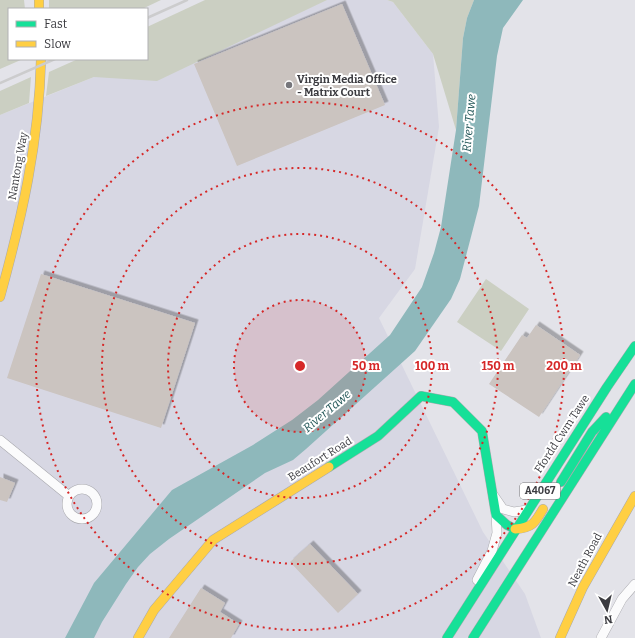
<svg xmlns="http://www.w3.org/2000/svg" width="635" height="638" viewBox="0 0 635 638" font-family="Bitter,serif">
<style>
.built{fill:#d7d7e3}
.green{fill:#cbcfc2}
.water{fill:#8eb8bb}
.building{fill:#cbc4c0;filter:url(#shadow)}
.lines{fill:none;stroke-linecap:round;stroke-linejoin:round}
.street-casing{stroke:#a9a9ae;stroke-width:10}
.fast-casing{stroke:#a9a9ae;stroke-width:10}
.slow-casing{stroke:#a9a9ae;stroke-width:10}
.street{stroke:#fbfbfc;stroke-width:9}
.fast{stroke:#16e098;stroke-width:9}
.slow{stroke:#ffcf43;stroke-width:9}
.rail{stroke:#cccccd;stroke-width:2.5}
.ring{fill:none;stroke:#d62828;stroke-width:2;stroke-dasharray:2 4}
.poi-dot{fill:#76767b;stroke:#fff;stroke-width:1.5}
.labels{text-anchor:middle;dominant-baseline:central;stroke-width:4;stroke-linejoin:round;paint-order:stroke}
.shield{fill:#fff;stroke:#767679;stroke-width:1}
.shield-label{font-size:10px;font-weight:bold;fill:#3b3b40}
.poi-label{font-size:11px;font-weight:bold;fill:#3b3b40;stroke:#fff;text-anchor:start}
.street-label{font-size:11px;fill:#3b3b40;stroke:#fff}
.water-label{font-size:12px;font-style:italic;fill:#235758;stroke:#fff}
.centre{fill:#d62828;stroke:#fff;stroke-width:2}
.ring-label{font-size:12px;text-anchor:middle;font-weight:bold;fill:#d62828;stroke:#fff;stroke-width:4;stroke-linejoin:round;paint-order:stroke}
</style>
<defs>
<filter id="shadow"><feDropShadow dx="3.5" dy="-3.5" stdDeviation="0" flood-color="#0004"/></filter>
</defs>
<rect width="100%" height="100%" fill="#e3e3e9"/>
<path class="built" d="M326 0H387L393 2 433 54 439 127 415 269 379 318 483 532 525 594 541 638H0V115L94 77Z"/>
<path class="green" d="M0 0H24L25 9H9V59H23L0 69Z
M49 0H161L142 9H49Z
M205 0H327L157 81 94 77 46 96 49 72 78 59H147V27Z
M387 0H474L467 18 463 38 456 130 433 54 393 2Z
M31 77 29 103 0 115V91Z
M486 279 529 309 501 351 457 322Z"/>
<path class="water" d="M474 0H523L503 28 497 56 479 206 460 279 451 299 415 351 306 449 293 460 265 473 169 539 150 554 138 567 126 584 102 622 94 638H65L94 583 172 490 253 445 292 420 318 400 390 335 422 287 434 253 441 227 456 130 463 38 467 18Z"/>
<path class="building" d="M342 4 385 105 237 166 194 64Z
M41 274 195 323 161 428 7 378Z
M536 325 580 355 539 417 489 384 522 335 527 338Z
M0 477 15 483 7 502 0 500Z
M310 544 358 594 338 613 290 562Z
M201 588 225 603 220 612 239 624 231 638H169Z"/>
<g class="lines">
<defs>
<path id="street" d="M0 440 69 496
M67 504a15 15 0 1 1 30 0a15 15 0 1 1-30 0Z
M494 496 503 509 514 512 527 510
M477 580 492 551 497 533 496 515
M601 638 622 599 635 584"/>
<path id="fast" d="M329 467 378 436 421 396 453 402 482 431 496 515 507 525 515 529
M561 482 592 432 606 417
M447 638 607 387 635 346
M473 638 635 384"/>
<path id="slow" d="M39 0V9
M0 297C22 217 39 143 41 59
M515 529C532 528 535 523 543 509
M138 638 154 610 213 540 329 467
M560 638 583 587 635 496"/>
</defs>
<use href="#street" class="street-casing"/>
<use href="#fast" class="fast-casing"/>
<use href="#slow" class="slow-casing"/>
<use href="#street" class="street"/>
<use href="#fast" class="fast"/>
<use href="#slow" class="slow"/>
<path class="rail" d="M147 18 187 0
M0 83 55 59"/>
</g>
<circle cx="300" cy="366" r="66" fill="#d62828" fill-opacity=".12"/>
<g class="ring">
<circle cx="300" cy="366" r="66"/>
<circle cx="300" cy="366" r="132"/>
<circle cx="300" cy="366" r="198"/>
<circle cx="300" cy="366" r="264"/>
</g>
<circle class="poi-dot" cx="289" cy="85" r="4"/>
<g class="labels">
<rect class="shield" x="520" y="483" width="40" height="16" rx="3"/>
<g class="shield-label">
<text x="540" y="491">A4067</text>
</g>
<g class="poi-label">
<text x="297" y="79">Virgin Media Office<tspan x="297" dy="13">- Matrix Court</tspan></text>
</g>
<g class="street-label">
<text transform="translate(18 166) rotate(-80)">Nantong Way</text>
<text transform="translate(562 434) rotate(-57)">Ffordd Cwm Tawe</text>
<text transform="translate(320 459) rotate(-32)">Beaufort Road</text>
<text transform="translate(585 560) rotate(-62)">Neath Road</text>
</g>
<g class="water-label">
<text transform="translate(469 123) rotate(-85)">River Tawe</text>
<text transform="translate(327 411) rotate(-40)">River Tawe</text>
</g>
</g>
<circle cx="300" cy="366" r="6" class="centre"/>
<g class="ring-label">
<text x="366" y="370">50 m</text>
<text x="432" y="370">100 m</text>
<text x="498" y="370">150 m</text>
<text x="564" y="370">200 m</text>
</g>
<rect x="8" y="8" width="140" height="52" fill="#ffffff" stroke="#b1b1b3"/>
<rect x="16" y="21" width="20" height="6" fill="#16e098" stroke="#b1b1b3"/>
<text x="44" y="28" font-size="12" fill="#3b3b40">Fast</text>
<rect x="16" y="41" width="20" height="6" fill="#ffcf43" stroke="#b1b1b3"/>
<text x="44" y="48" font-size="12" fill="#3b3b40">Slow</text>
<g transform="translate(607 610) rotate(172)" stroke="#ffffff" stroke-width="3" paint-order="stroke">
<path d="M0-3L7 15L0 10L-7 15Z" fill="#3b3b40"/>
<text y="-6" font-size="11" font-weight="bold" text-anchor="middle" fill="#3b3b40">N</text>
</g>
</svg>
